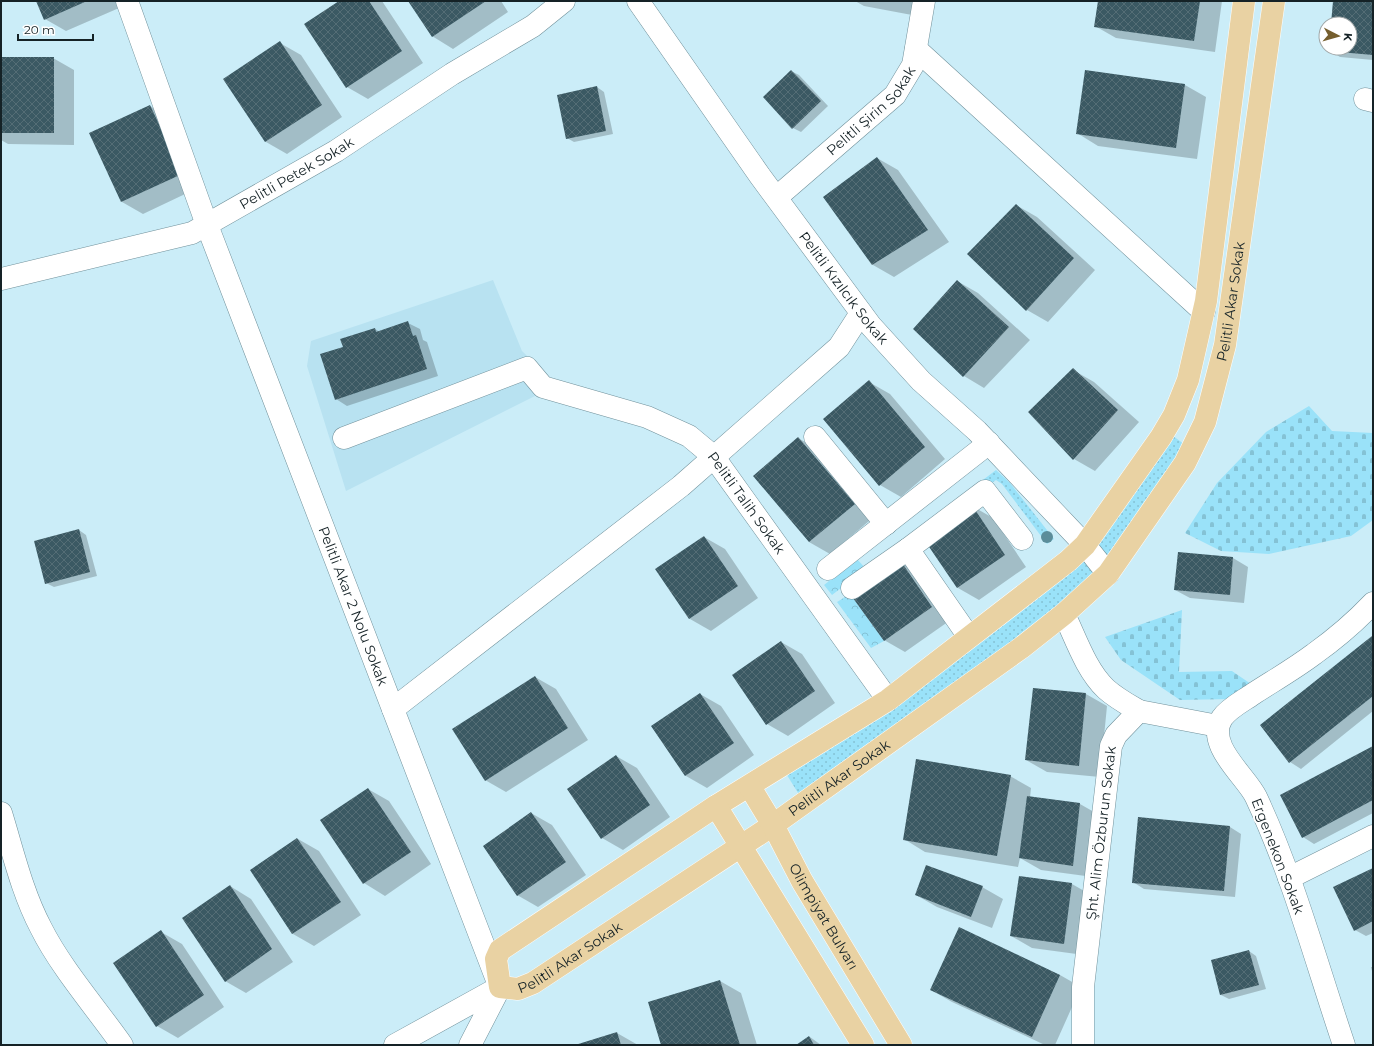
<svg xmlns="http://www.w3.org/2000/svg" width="1374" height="1046" viewBox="0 0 1374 1046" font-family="Montserrat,sans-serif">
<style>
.built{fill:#b8e2f1}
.grass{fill:url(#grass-dots)}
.forest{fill:url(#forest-crowns)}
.cemetery{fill:url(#cemetery-stones)}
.shadow{fill:#0003}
.building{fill:url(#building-cross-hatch)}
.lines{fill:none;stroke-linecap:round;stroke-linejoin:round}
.minor-casing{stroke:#71919b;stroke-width:23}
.major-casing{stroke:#fff;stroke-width:23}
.minor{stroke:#fff;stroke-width:22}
.major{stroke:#e9d2a3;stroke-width:22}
.tree{fill:#5b8d9a}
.labels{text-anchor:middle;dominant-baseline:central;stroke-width:4;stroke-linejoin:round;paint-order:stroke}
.street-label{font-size:14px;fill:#152226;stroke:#fff}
</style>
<defs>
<pattern id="grass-dots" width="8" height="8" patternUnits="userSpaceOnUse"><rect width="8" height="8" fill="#9ae2f9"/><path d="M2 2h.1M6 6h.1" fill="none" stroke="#84c2d5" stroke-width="1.8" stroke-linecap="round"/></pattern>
<pattern id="forest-crowns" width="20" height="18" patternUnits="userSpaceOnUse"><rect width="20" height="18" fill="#9ae2f9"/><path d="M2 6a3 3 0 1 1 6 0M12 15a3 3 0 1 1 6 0" fill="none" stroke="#84c2d5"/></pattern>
<pattern id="cemetery-stones" width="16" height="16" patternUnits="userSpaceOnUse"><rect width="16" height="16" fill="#9ae2f9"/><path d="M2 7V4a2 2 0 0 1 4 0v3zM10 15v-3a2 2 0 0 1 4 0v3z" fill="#84c2d5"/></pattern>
<pattern id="building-cross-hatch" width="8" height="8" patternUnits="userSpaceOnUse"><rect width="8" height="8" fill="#3b5963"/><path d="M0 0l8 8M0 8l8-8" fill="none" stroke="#546d75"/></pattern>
</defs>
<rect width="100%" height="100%" fill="#cbedf8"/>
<path class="built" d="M493 280 522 351 557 385 346 491 307 366 311 341Z"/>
<path class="grass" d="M1165 430 1192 450 1113 565 1089 538Z
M996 470 1010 483 1054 539 1047 544 1002 484 996 480 844 586Z
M1079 550 1101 578 803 801 782 767Z"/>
<path class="forest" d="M857 559 866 569 832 595 824 585Z
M850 594 884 641 871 648 837 602Z"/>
<path class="cemetery" d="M1309 406 1332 431 1373 433V520L1351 536 1269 554 1221 551 1185 533 1217 483 1266 432Z
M1182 610 1179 672 1232 671 1251 684 1233 699 1180 700 1121 660 1105 637Z"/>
<path class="shadow" d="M37 1H124L126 5 66 31 45 19Z
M341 1H382L423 63 368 99 347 87Z
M409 1H501L508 12 453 49 432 36Z
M855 1H914L912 15 864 6Z
M1099 1H1222L1215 52 1116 38 1095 26Z
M1334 1H1373V60L1340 57 1329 50V48H1350V24H1332Z
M280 43 301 55 342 117 287 154 266 142 225 79Z
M1 58H53L74 70V145L8 144 1 140Z
M791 71 799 75 828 106 801 132 793 128Z
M1185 85 1206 97 1197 159 1098 146 1077 133Z
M597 87 604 92 613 134 574 142 567 138Z
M150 106 171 118 202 186 143 214 122 202Z
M877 158 898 170 949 242 894 277 873 265 824 197Z
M1016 205 1037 217 1095 270 1048 322 1027 310 968 254Z
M957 281 978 293 1030 340 984 388 964 376Z
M408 323 420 329 423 340 427 342 438 376 347 406 336 399 344 347 375 329 380 332Z
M1073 370 1094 382 1139 422 1095 471 1074 459Z
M869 382 890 394 945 459 901 497 880 485Z
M798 438 819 450 875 516 830 554 809 542Z
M972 506 993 518 1026 567 979 600 958 588Z
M79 530 86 535 97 576 54 587 46 583Z
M704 537 725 549 758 598 711 631 690 619 656 569Z
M1179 553 1233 558 1248 567 1244 603 1190 598 1175 590Z
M898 558 919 570 952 619 905 652 884 640Z
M1372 637 1373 711 1301 769 1290 762 1261 726Z
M781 642 802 654 835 703 788 736 767 724Z
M535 677 556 689 588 740 506 792 485 780Z
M700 694 721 706 754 755 707 788 686 776 652 727Z
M1086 694 1107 706 1100 777 1047 772 1026 760Z
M1373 747V813L1314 844 1303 837Z
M616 756 637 768 670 817 623 850 602 838Z
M1010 776 1031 788 1030 798 1080 804 1101 816 1093 877 1041 870 1020 858 1018 867 925 852 904 839Z
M368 789 389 801 431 864 385 896 364 883Z
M531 813 552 825 586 875 538 907 517 895Z
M1139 818 1230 827 1241 834 1235 897 1144 889 1133 882Z
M298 839 319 851 361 915 314 946 293 934 251 870Z
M1373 869V933L1366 936 1355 930Z
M1072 884 1093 896 1084 955 1032 948 1011 936Z
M230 886 251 899 293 962 246 993 225 981Z
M982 887 1003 899 992 928 937 907 916 895Z
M959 929 1060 975 1081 987 1055 1045H1045L952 1002 931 990Z
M161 932 182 944 224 1007 178 1038 157 1026Z
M1249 951 1256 956 1266 989 1229 999 1221 995 1212 961Z
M1371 967H1373V975Z
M720 981 741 993 757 1045H662Z
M617 1033 638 1045H578Z
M810 1037 821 1045H798Z"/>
<path class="building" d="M36 1H87L44 20Z
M339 1H369L402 51 346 88 304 24Z
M408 1H486L432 37Z
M1098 1H1200L1194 41 1094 27Z
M1333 1H1373V55L1328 51V48H1350V24H1331Z
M280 41 322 105 265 142 223 79Z
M1 57H54V133H1Z
M791 70 821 101 792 129 763 97Z
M1085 70 1185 84 1176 148 1076 134Z
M597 86 606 131 566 139 557 95Z
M150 105 182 174 121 202 89 133Z
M877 157 928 230 872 265 823 197Z
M1016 204 1074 258 1026 311 967 254Z
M957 280 1009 327 963 377 913 329Z
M408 321 413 336 416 335 427 369 335 400 320 354 343 347 340 339 375 328 376 332Z
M1073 368 1118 410 1073 460 1028 412Z
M869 380 925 447 879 486 823 419Z
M798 437 855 504 809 542 753 476Z
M972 505 1005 555 957 588 923 538Z
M79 529 90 572 45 584 34 541Z
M704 536 738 586 689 619 655 569Z
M1178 552 1233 557 1230 595 1174 590Z
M898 557 932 607 884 641 850 594Z
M1372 636 1373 696 1289 763 1260 725Z
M781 641 815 691 766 725 732 675Z
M535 676 568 728 485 781 452 729Z
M1033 688 1086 693 1079 766 1025 760Z
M700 693 734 743 685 776 651 726Z
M1373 746V800L1302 838 1280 795Z
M616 755 650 805 601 839 567 789Z
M916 759 1011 775 997 856 903 840Z
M368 788 411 852 363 884 320 820Z
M1027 796 1080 803 1073 866 1019 858Z
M531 812 566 862 517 896 483 846Z
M1138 817 1230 826 1224 891 1132 883Z
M297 838 341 902 292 934 250 870Z
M926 865 983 886 971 917 915 895Z
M1373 868V921L1354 931 1333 887Z
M1019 876 1072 883 1064 944 1010 936Z
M230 885 272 949 225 982 182 918Z
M959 927 1060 975 1032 1037 930 990Z
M161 930 204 995 156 1027 113 963Z
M1249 950 1259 985 1220 995 1211 960Z
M720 980 740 1045H661L648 1002Z
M617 1032 621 1045H575Z
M809 1036 814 1045H796Z"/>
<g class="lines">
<defs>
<g id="minor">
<path id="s1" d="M127 1 207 225 497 980"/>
<path id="s2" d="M638 1 760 176 871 326 921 381 977 431 1085 545 1108 574"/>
<path d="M916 49 1204 312"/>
<path d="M1365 99 1373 101"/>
<path id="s3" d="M777 197 895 95 913 65 924 1"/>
<path id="s4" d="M1 279 192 233 336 151 452 74 533 26 564 1"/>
<path d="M815 437 886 524"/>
<path id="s5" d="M344 438 527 368 543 387 647 417 689 436 713 456 888 700"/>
<path d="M828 569 989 443"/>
<path d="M852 588 908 549"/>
<path d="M1064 614C1076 639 1086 670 1106 689 1116 698 1127 704 1139 711"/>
<path d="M969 637 908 549 985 491 1022 539"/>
<path d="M393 709 681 486 839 347 861 313"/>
<path d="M1 813C13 852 22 892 41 928 61 968 96 1008 122 1045"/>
<path d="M1289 878 1373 836"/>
<path d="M395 1045 500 987 470 1045"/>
<path id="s6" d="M1083 1045V987L1111 746 1116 735 1139 711 1218 726"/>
<path d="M1344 1045C1316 962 1293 876 1256 797 1246 776 1205 745 1222 718 1229 708 1243 701 1253 694 1273 681 1294 669 1314 654 1335 639 1355 622 1373 603"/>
</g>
<g id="major">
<path id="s7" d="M1244 1 1206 301 1188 380 1174 415 1161 437 1085 545 1068 561 888 700 716 806 500 950 496 959 500 987 518 989 533 983 773 825 1021 648 1064 614 1108 574 1185 463 1205 422 1225 345 1274 1"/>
<path id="s8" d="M750 787 773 825 802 881 901 1045"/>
<path d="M716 806 863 1045"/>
</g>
</defs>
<use href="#minor" class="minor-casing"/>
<use href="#major" class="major-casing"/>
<use href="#minor" class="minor"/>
<use href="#major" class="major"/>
</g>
<circle class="tree" cx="1047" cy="537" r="6"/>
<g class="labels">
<g class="street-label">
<text stroke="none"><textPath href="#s3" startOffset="128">Pelitli Şirin Sokak</textPath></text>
<text stroke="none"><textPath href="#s4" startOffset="317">Pelitli Petek Sokak</textPath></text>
<text stroke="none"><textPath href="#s2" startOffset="353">Pelitli Kızılcık Sokak</textPath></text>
<text stroke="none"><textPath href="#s7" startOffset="2374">Pelitli Akar Sokak</textPath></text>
<text stroke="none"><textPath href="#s5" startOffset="464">Pelitli Talih Sokak</textPath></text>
<text stroke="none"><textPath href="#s1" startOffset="646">Pelitli Akar 2 Nolu Sokak</textPath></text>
<text stroke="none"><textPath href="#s7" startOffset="1732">Pelitli Akar Sokak</textPath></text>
<text stroke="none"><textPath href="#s6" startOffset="213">Şht. Alim Özburun Sokak</textPath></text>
<text transform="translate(1278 856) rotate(69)">Ergenekon Sokak</text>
<text stroke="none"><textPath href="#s8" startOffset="149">Olimpiyat Bulvarı</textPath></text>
<text stroke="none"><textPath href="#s7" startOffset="1408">Pelitli Akar Sokak</textPath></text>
</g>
</g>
<rect width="1374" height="1046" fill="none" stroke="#152226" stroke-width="4"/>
<g transform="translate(1338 36) rotate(96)"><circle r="19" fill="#ffffff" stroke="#a1a7a8"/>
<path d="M0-3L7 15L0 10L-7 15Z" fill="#755e2e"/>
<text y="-6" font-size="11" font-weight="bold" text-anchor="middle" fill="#152226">K</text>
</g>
<path d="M18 34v6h75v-6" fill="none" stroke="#152226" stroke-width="2"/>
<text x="24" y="34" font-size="12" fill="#152226" stroke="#ffffff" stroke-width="3" paint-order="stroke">20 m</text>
</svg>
